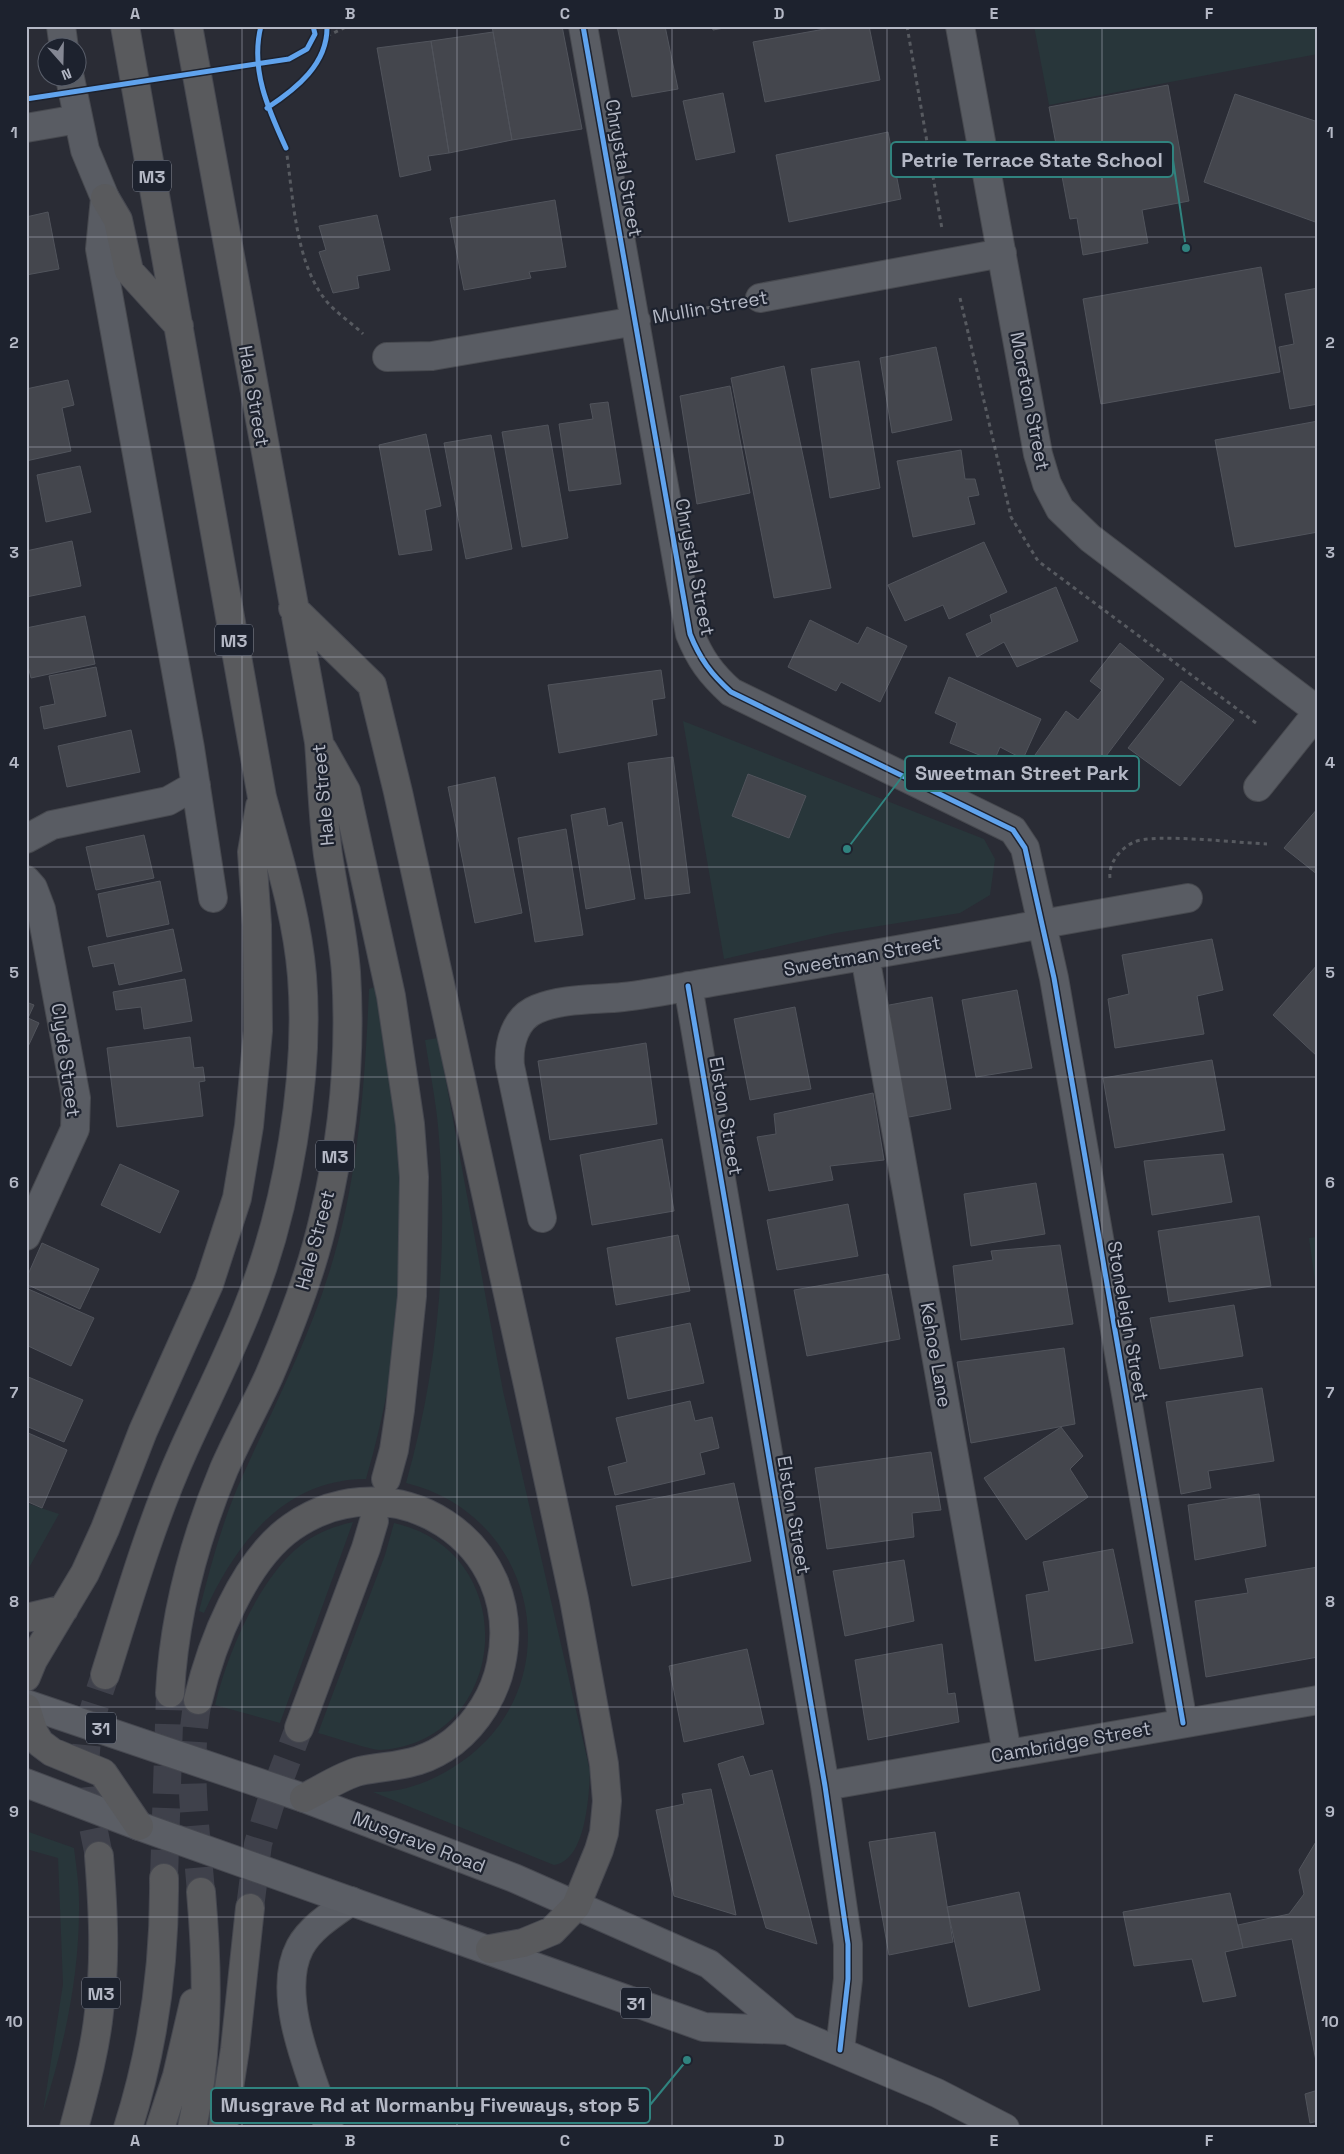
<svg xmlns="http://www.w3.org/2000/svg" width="1344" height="2154" viewBox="0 0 1344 2154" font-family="'Space Grotesk',sans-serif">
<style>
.green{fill:#28363a}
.building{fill:#44464d;stroke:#51545c}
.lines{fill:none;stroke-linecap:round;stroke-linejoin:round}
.highway-tunnel{stroke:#3f414b;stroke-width:28;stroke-dasharray:28 14;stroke-linecap:butt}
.minor-casing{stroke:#47494f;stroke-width:30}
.major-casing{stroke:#474951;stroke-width:30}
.highway-casing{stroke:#464850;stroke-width:30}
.path{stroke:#575a60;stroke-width:3;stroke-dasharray:4 4;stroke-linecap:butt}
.minor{stroke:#595c63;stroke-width:28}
.major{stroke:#5b5e65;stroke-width:28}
.highway{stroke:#595a5d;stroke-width:28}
.cycleway-casing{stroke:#1d222e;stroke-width:8}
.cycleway{stroke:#60a3ed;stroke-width:5}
.grid{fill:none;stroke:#b4b8c5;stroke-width:1;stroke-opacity:0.55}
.labels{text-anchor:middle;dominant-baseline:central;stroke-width:4.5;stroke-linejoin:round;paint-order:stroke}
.shield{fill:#1d222e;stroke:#878b98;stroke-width:1}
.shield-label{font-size:18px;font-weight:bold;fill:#b4b8c5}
.street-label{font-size:19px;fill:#b4b8c5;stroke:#1d222e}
.leader{fill:none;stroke:#30837f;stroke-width:2}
.callout-dot{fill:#30837f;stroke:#1d222e;stroke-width:2}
.callout{fill:#1d222e;stroke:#30837f;stroke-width:2}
.callout-label{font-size:20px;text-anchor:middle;font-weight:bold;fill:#b4b8c5}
.neatline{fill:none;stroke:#b4b8c5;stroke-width:2}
.grid-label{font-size:16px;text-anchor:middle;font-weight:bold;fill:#b4b8c5}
</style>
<rect width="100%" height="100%" fill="#2a2c35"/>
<path class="green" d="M1034 26H1318V54L1049 105Z
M683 721 984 839 995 859 990 895 960 913 836 933 724 959Z
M375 987C385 1038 395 1089 400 1141 410 1254 398 1370 366 1479 283 1479 235 1545 204 1613L199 1611C211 1565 223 1518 243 1475 273 1408 307 1343 329 1273 358 1182 365 1084 369 989Z
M438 1038 503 1391 590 1771C589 1796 586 1861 554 1865L373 1792C401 1793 430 1782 452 1768 574 1694 542 1516 406 1483 438 1371 448 1253 439 1138 437 1105 430 1073 425 1040Z
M1318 1237V1303L1309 1238Z
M26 1503 59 1514 26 1573Z
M353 1522 280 1723 215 1705C227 1654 259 1578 301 1545 316 1533 335 1526 353 1522Z
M394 1523C525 1552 510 1742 380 1750 371 1750 330 1736 318 1733L385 1555Z
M26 1831 74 1848C76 1865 79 1883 79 1901 80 1974 65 2043 43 2112L63 1984 58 1858 26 1849Z"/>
<path class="building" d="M492 26H562L582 129 512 140Z
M617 26H665L678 89 632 97Z
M712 26H735L713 30Z
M841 26H869L880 80 765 102 753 42Z
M493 32 512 140 449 153 431 41Z
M431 41 449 153 428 156 431 170 400 177 377 48Z
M1168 85 1189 201 1142 210 1148 243 1083 255 1077 218 1070 219 1049 107Z
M723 93 735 152 696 160 683 101Z
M1235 94 1318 122V223L1204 182Z
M888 132 901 199 789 222 776 155Z
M555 200 566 267 529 272 531 278 464 290 450 218Z
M48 212 59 269 26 275V217Z
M377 215 390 270 357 276 359 288 333 293 319 252 326 250 319 226Z
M1261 267 1280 372 1101 404 1083 299Z
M1318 288V404L1290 409 1279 347 1294 344 1285 294Z
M936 347 952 420 892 433 880 358Z
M859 361 880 488 830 498 811 369Z
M784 366 831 588 774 598 731 378Z
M68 380 74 405 62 408 71 451 26 461V389Z
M730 386 750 493 697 504 680 396Z
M608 402 621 484 569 491 559 424 593 419 590 404Z
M1318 421V532L1235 547 1215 440Z
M548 425 568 538 522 547 502 432Z
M426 434 441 506 425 510 432 550 399 555 379 445Z
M491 435 512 549 466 559 444 443Z
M961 450 965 479H975L979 495 968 497 975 524 913 537 897 461Z
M80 466 91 512 46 522 37 475Z
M72 541 81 586 26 597V551Z
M984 542 1007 592 949 619 943 605 905 621 888 585Z
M1056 587 1078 641 1017 667 1004 642 977 657 966 634 992 622 990 615Z
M85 616 95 664 31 678 26 658V628Z
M810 620 858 644 867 627 907 646 880 702 841 682 836 691 788 667Z
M1120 643 1164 679 1082 788 1035 755 1066 711 1078 720 1102 690 1090 681Z
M96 667 106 716 44 729 40 707 55 704 49 676Z
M661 670 665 698 652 700 657 735 559 753 548 685Z
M949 677 1041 719 1023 759 1000 747 994 761 950 743 957 723 935 713Z
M1181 681 1234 720 1180 786 1128 748Z
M131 730 140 772 67 787 58 746Z
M673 757 690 893 645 899 628 763Z
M748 774 806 796 789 838 732 816Z
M495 777 522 913 475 923 448 787Z
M605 808 608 826 622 822 635 899 586 909 571 815Z
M1318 808V875L1284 848Z
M566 829 583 935 535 942 518 838Z
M144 835 154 878 96 890 86 847Z
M160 881 169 924 107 937 98 894Z
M173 929 182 971 119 985 114 963 93 967 88 947Z
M1212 939 1223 990 1197 996 1204 1034 1115 1048 1108 999 1129 994 1122 955Z
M1318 964V1057L1273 1015Z
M185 979 192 1021 144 1029 141 1007 116 1010 113 992Z
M1017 990 1032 1068 976 1077 962 1000Z
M932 997 951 1109 904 1118 884 1006Z
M26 1002 34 1005 28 1018 39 1023 26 1051Z
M795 1007 811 1089 750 1100 734 1019Z
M190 1037 194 1068 203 1067 205 1081 199 1082 203 1116 117 1127 107 1048Z
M646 1043 657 1124 550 1140 538 1061Z
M1212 1060 1225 1130 1115 1148 1103 1078Z
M873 1093 884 1160 830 1166 833 1180 769 1191 757 1137 776 1134 774 1114Z
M662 1139 674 1211 592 1225 580 1155Z
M1223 1154 1232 1202 1152 1215 1144 1161Z
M120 1164 179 1191 160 1233 101 1205Z
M1036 1183 1045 1234 971 1246 964 1194Z
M848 1204 858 1256 777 1270 767 1220Z
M1259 1216 1271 1286 1169 1302 1158 1231Z
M678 1235 690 1291 616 1305 607 1248Z
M42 1243 99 1269 80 1309 26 1284V1279Z
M1060 1245 1073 1324 961 1340 953 1266 993 1260 991 1251Z
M888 1274 900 1339 807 1356 794 1290Z
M26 1288 94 1318 71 1366 26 1345Z
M1234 1305 1243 1356 1160 1369 1150 1318Z
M690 1323 704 1383 628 1399 616 1338Z
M1064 1348 1075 1424 971 1443 957 1362Z
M26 1376 83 1400 64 1442 26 1426Z
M1262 1388 1274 1461 1208 1471 1211 1488 1181 1494 1166 1402Z
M690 1401 695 1421 712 1417 719 1448 700 1453 705 1474 615 1495 608 1467 627 1462 616 1418Z
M1061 1427 1083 1456 1070 1469 1088 1497 1026 1540 984 1478Z
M26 1432 67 1450 42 1508 26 1501Z
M931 1452 941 1510 912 1513 914 1537 827 1549 815 1468Z
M734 1483 751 1561 632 1586 616 1506Z
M1259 1494 1266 1546 1195 1560 1188 1505Z
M1113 1549 1133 1643 1035 1661 1026 1595 1049 1591 1043 1562Z
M904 1560 914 1621 845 1636 833 1571Z
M1318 1567V1657L1206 1677 1195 1601 1248 1593 1245 1579Z
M942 1644 948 1694 955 1693 959 1722 868 1740 855 1660Z
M747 1649 764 1724 684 1742 669 1666Z
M743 1756 750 1776 772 1770 817 1944 766 1928 718 1764Z
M711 1789 736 1915 674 1896 656 1810 684 1804 682 1794Z
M935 1832 953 1942 889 1955 869 1842Z
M1317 1840H1318V2071L1292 1939 1243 1948 1238 1925 1289 1914 1304 1894 1299 1870Z
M1019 1892 1040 1990 969 2007 947 1907Z
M1230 1893 1243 1948 1225 1952 1236 1996 1203 2002 1192 1959 1134 1966 1123 1912Z
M1318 2090V2121L1310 2123 1305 2094Z"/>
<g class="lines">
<path class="highway-tunnel" d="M198 1700C186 1763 196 1829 201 1892
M99 1856C91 1817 81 1774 88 1734 91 1714 99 1694 105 1675
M164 1878 170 1693
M250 1908 258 1844 270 1805 299 1728"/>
<defs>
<path id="minor" d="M61 26 64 48
M583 26 690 634C700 659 711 674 731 692L1013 830 1025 848 1054 978 1183 1723
M960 26 1038 454 1047 484 1060 509 1090 538 1318 711
M70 78 85 150 105 198 100 249 190 748 213 898
M26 128 78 119
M760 298 1002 253
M387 357 432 356 636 321
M1258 787 1318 712
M26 839 52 825 168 801 196 785
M26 880 33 888 41 909 76 1098 75 1129 26 1236
M865 956 1007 1753
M688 986 825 1786 848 1944V1979L840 2050
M542 1218 510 1066C508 1044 515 1018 537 1009 563 998 596 1000 623 997 653 994 683 987 712 982 871 955 1029 927 1188 898
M825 1786 1318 1700
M329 2128C313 2079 274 1996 300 1947 311 1927 334 1913 351 1901"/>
<path id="major" d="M26 1704 304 1798 514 1878 709 1964 788 2030 937 2093 1005 2128
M26 1783 139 1826 704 2027 788 2030"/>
<path id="highway" d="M105 198 118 220 129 271 179 326
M293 608 372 685 398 792 528 1385 574 1599 604 1764 607 1801 604 1833 599 1850 576 1906 552 1931 523 1943 490 1949
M323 750 346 791 391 996 410 1124 414 1177 412 1296 400 1410 394 1450 386 1479
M26 1618 64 1609
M105 1675C129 1599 151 1522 184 1449 206 1400 231 1352 250 1302 287 1208 310 1077 302 976 297 915 278 856 262 797L125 26
M26 1677 33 1660 85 1573 105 1529 143 1431 209 1284 237 1198 249 1126 258 1031 257 925 252 852 260 806
M170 1693C174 1615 194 1541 224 1469 238 1437 255 1407 269 1376 291 1325 312 1271 324 1217 343 1139 351 1053 346 972 343 933 334 894 328 855 323 818 322 780 319 742L188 26
M198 1700C211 1645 243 1561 292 1527 393 1457 527 1541 501 1664 495 1694 477 1723 453 1742 420 1767 396 1764 360 1771 343 1775 320 1790 304 1798
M26 1708 34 1733 40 1743 52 1752 103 1773 139 1826
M299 1728 366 1548 374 1521
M74 2128C84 2090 95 2051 99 2012 106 1960 103 1908 99 1856
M128 2128C154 2046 165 1964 164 1878
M160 2128 177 2076 194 2003
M192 2128C209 2049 208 1972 201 1892
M223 2128 235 2049 250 1908"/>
</defs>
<use href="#minor" class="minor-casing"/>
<use href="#major" class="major-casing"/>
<use href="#highway" class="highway-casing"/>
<path class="path" d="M907 26 942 229
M327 36 348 26
M286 148C293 195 295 260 324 298 334 312 351 322 363 334
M960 298 1011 517 1038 561 1256 723
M667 315 728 304
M1110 878C1108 863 1121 848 1134 842 1154 833 1240 843 1267 844"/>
<use href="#minor" class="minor"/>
<use href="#major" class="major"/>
<use href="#highway" class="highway"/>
<defs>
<path id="cycleway" d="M261 26C250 69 268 109 286 148
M583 26 690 634C700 659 711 674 731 692L1013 830 1025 848 1054 978 1183 1723
M26 99 289 59 307 49 315 34 313 26
M267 108C296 89 328 64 327 26
M688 986 825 1786 848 1944V1979L840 2050"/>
</defs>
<use href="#cycleway" class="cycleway-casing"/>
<use href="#cycleway" class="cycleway"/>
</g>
<path class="grid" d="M242 26V2128M457 26V2128M672 26V2128M887 26V2128M1102 26V2128M26 237H1318M26 447H1318M26 657H1318M26 867H1318M26 1077H1318M26 1287H1318M26 1497H1318M26 1707H1318M26 1917H1318"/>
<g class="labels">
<g class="shield">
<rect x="133" y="160.5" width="38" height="31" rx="4"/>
<rect x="215" y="624.5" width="38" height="31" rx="4"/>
<rect x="316" y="1140.5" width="38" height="31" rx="4"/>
<rect x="86" y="1712.5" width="30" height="31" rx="4"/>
<rect x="82" y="1977.5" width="38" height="31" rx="4"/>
<rect x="621" y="1987.5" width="30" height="31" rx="4"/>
</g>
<g class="shield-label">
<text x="152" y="176">M3</text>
<text x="234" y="640">M3</text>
<text x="335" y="1156">M3</text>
<text x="101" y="1728">31</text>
<text x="101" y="1993">M3</text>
<text x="636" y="2003">31</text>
</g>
<g class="street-label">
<text transform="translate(624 168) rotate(80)">Chrystal Street</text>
<text transform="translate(710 307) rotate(-10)">Mullin Street</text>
<text transform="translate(254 396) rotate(80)">Hale Street</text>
<text transform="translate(1030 401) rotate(79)">Moreton Street</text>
<text transform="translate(695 567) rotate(79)">Chrystal Street</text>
<text transform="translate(323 795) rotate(-95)">Hale Street</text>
<text transform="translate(862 956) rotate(-10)">Sweetman Street</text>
<text transform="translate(66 1060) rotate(82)">Clyde Street</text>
<text transform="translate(726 1116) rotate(80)">Elston Street</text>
<text transform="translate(315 1240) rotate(-75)">Hale Street</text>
<text transform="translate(1128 1321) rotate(80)">Stoneleigh Street</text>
<text transform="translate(936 1355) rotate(80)">Kehoe Lane</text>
<text transform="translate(794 1515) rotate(80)">Elston Street</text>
<text transform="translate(1071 1742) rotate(-10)">Cambridge Street</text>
<text transform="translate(419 1842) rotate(21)">Musgrave Road</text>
</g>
</g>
<path class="leader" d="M1186 248L1173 160M847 849L905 773M687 2060L650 2105"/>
<g class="callout-dot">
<circle cx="1186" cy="248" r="5"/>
<circle cx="847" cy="849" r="5"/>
<circle cx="687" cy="2060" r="5"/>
</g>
<g class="callout">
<rect x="891" y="142" width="282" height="35" rx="5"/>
<rect x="905" y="756" width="234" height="35" rx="5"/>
<rect x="211" y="2088" width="439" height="35" rx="5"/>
</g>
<g class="callout-label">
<text x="1032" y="167">Petrie Terrace State School</text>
<text x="1022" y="780">Sweetman Street Park</text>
<text x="430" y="2112">Musgrave Rd at Normanby Fiveways, stop 5</text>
</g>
<rect width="1344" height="2154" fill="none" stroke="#1d222e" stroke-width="55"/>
<g transform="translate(62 62) rotate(160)"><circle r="24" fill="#1d222e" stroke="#595e6a"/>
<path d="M0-4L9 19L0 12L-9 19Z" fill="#848793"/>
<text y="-8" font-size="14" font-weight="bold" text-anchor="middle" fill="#b4b8c5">N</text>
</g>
<rect x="28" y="28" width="1288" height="2098" class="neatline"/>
<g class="grid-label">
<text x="135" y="19">A</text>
<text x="350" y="19">B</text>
<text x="565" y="19">C</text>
<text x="779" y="19">D</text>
<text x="994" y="19">E</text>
<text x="1209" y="19">F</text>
<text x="14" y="138">1</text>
<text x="1330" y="138">1</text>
<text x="14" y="348">2</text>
<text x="1330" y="348">2</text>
<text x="14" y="558">3</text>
<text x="1330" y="558">3</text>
<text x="14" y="768">4</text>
<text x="1330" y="768">4</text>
<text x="14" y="978">5</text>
<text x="1330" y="978">5</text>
<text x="14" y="1188">6</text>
<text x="1330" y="1188">6</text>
<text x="14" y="1398">7</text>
<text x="1330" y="1398">7</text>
<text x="14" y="1607">8</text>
<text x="1330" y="1607">8</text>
<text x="14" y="1817">9</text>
<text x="1330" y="1817">9</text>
<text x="14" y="2027">10</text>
<text x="1330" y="2027">10</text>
<text x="135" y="2146">A</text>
<text x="350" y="2146">B</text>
<text x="565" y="2146">C</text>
<text x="779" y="2146">D</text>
<text x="994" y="2146">E</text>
<text x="1209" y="2146">F</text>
</g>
</svg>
